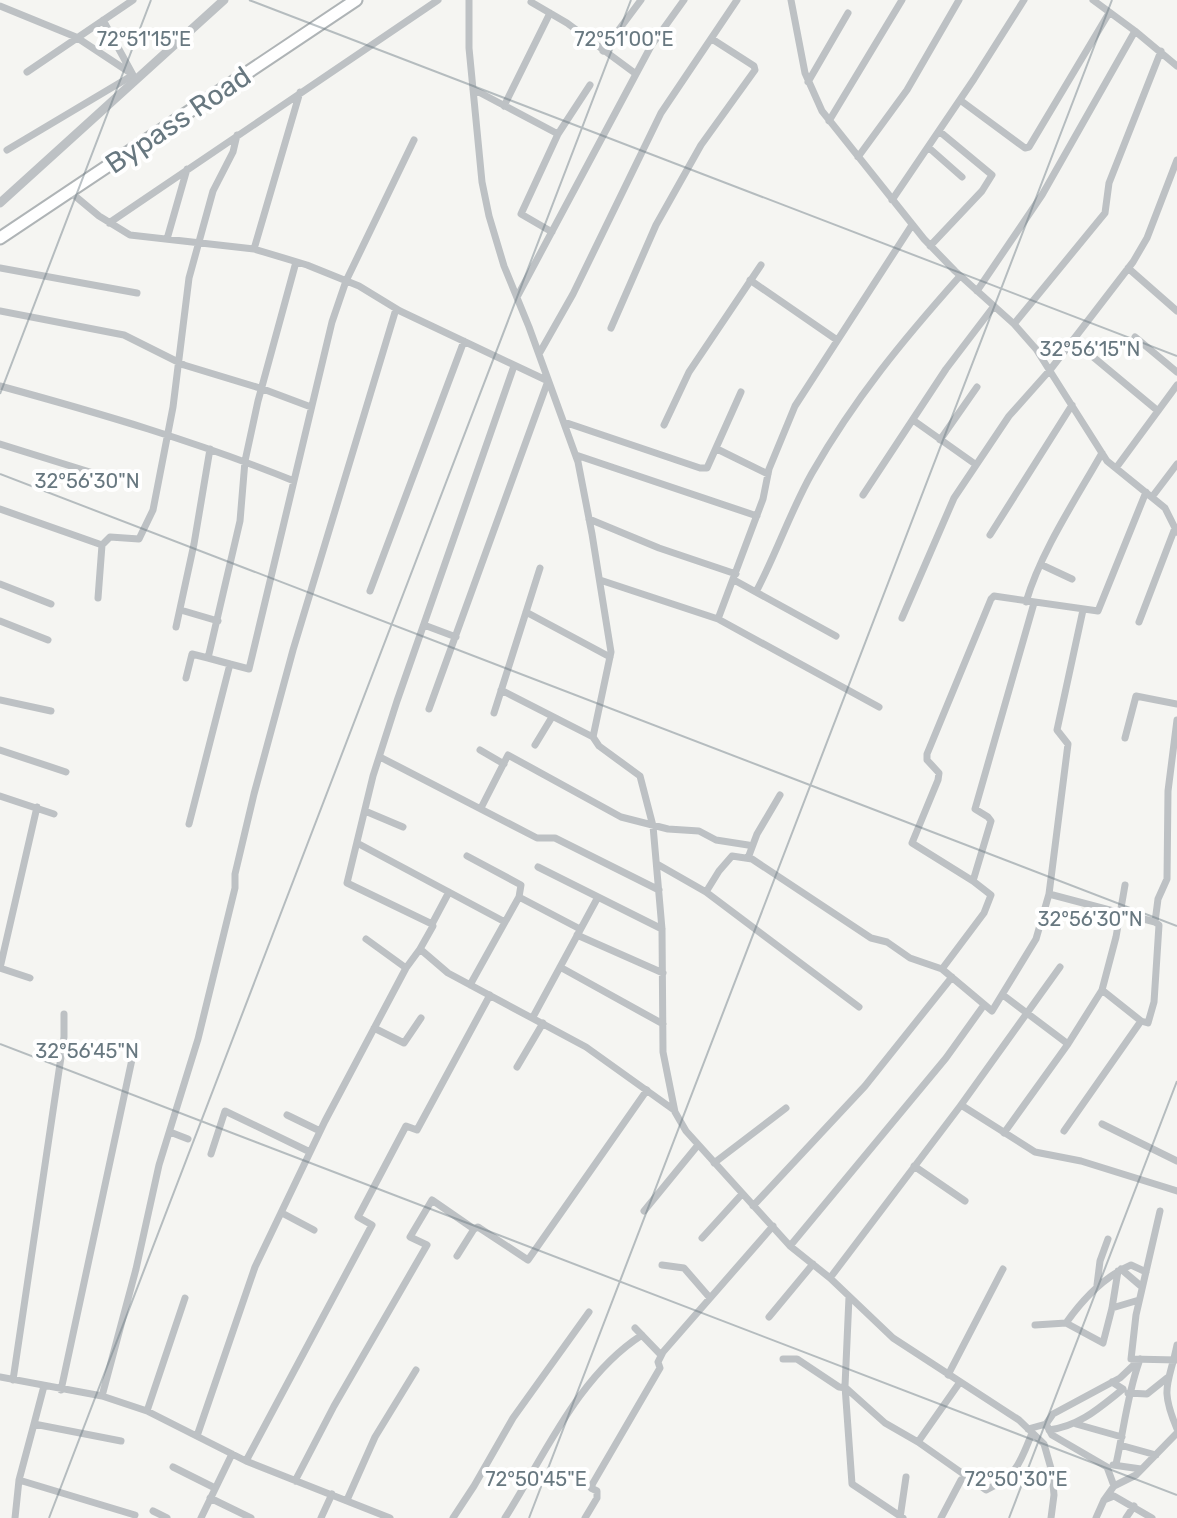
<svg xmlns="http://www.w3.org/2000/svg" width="1177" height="1518" viewBox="0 0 1177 1518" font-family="Rubik,sans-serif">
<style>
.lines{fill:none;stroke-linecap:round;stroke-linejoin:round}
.primary-casing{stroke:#afb4b6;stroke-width:15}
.minor{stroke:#bdc1c4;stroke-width:7}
.tertiary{stroke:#bdc1c4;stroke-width:9}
.primary{stroke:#fff;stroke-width:11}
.ticks{fill:none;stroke:#687880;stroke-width:2;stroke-opacity:0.45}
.labels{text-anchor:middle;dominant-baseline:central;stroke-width:8;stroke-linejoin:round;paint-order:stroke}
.street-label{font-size:28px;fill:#687880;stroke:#fff}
.ticks-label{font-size:20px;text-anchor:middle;fill:#687880;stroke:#fff;stroke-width:8;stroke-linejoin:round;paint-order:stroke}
</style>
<rect width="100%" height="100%" fill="#f5f5f2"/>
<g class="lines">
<defs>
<path id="primary" d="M0 238 356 0"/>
</defs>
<use href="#primary" class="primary-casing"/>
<path class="minor" d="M469 0V48L482 182 489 216 504 266 529 327 578 462 592 534 611 652 593 737 599 746 640 776 653 826 662 929 663 1052 675 1112 686 1131 790 1246 830 1278 893 1338 1019 1420 1044 1444 1052 1472 1054 1495 1051 1518
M791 0 805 73 822 111 924 239 955 271 1014 324 1036 349 1107 461 1165 508 1177 532
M1093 0 1135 31 1177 66
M531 2 567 23 636 74
M0 6 76 37 129 72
M603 51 641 0
M27 72 133 0
M808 82 848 13
M473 89 558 134
M960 100 1025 148 1029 147 1109 13
M504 106 550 13
M829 121 902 0
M928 147 962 177
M7 150 133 75 103 20
M858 157 907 90 959 0
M69 191 99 216 130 235 254 249 307 265 359 286 400 311 548 381 429 709
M892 200 974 79 1024 0
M109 223 438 0
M552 232 521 214 558 134 590 85
M167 239 187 169
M930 246 982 191 992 175 939 131
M254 249 300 92
M0 268 137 293
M1128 268 1177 311
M750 280 837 340
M977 291 1042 195 1135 31
M517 297 651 46 684 0
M0 311 124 335 184 365 263 389 311 407
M1014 324 1105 213 1109 183 1161 51
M611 328 656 225 701 145 755 70 754 66 712 39
M1135 337 1177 372
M1074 341 1158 411
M539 354 573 294 661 113 737 0
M514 366 397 701 373 776 347 883 432 924 433 926 420 949 448 973 586 1047 674 1110
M0 386C99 413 198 442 294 481
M913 420 975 464
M564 422 700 468H707L741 392
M664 425 689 372 761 265
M940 440 977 387
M0 444 106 477
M717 449 768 474
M576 455 757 516
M1116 468 1177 385
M863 495 946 369 994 306
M1152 497 1177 464
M0 509 102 545 98 598
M589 519 659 548 736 574
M990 535 1072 405
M102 545 110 537 139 539 153 510 173 407 189 278 213 191 233 152 237 135
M1042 565 1072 579
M600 580 718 619 879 707
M734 580 836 636
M0 584 51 604
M757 590C777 552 791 510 812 473 855 398 903 340 960 276
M370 591 464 341
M1026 602C1041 551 1076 499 1102 453
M184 611 218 621
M526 612 610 657
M902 618 954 498 1009 416 1050 370 1133 262 1147 238 1177 160
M718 619 763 499 769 469 795 406 912 225
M0 621 48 640
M1139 622 1175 528
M424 625 456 637
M176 627 194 544 210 449
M230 664 208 658 240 521 245 461 258 401 296 262
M186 678 192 654 208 658
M501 690 593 737
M0 700 51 711
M494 713 540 568
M1125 738 1136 696 1177 704
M535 745 552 717
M0 750 66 772
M480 750 504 764
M380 757 537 838H555L659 890
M0 796 54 814
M481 808 508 755 621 817 668 829 699 831 716 840 748 845
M365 811 403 827
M189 824 230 664 249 669 332 322 346 281 414 140
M357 843 505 922
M467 856 521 885 519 897 470 985
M748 858 757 834 780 795
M657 864 706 892 859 1007
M538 867 662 929
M973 881 991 821 988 817 975 809 1034 603
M706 892 719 871 732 856 752 859 871 938 887 942 910 958 942 969 992 1011 1036 939 1049 894 1155 922
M1049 894 1068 744 1057 730 1083 610
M519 897 580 929
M432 924 449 892
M577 935 663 973
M366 939 406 968
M560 967 663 1024
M0 968 37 807
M0 968 30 978
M942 969 984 913 991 895 973 881 912 843 938 780 939 773 927 760V754L991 599 994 596 1098 611 1146 492
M1102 990 1141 1021
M1003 995 1068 1044
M533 1017 598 897
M374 1028 404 1043 421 1018
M517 1067 543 1023
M961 1105 1035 1152 1081 1161 1177 1191
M287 1115 320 1131
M1102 1124 1177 1161
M1064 1131 1141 1021 1148 1023 1154 1002 1159 925 1155 922 1158 899 1167 879 1168 791 1177 720
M170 1132 188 1139
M1004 1133 1068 1044 1102 990 1116 937 1125 885
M211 1154 225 1111 310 1152
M714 1163 786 1108
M914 1166 965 1201
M753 1206 865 1086 952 977
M644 1211 698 1145
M1160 1211 1136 1315 1131 1359 1177 1360
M282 1213 314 1230
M474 1229 478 1227 528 1260 647 1090
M702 1238 742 1194
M790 1246 946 1058 984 1005
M662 1265 684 1268 710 1298
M1121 1269 1142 1287
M830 1278 961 1105 1060 967
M1097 1285 1100 1261 1108 1239
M849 1297 845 1386 852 1484 903 1518
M1112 1308 1139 1300
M769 1317 813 1264
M1066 1323 1103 1343 1112 1308 1118 1271
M1035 1325 1066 1323C1083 1299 1103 1277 1131 1265L1146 1272
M635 1328 661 1355
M1177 1345C1169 1385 1159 1386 1177 1429
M783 1359H797L839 1387 846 1388 885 1423 918 1442 986 1490C1017 1476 1020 1463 1032 1433
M948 1375 1003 1269
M0 1377 102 1396 147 1411 246 1461 390 1518
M13 1380 64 1037V1014
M44 1386 34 1424 121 1441
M61 1390 134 1050
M1128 1393 1147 1394 1167 1378
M102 1396 136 1269 159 1165 198 1039 235 888V874L254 794 293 650 396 309
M147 1411 185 1298
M1046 1424 1053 1414 1120 1378 1140 1359
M1076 1424 1122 1437
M1028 1429 1046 1424 1052 1435 1107 1467 1114 1486
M1049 1430C1080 1426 1099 1408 1123 1389L1112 1382
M197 1436 255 1267 325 1121 406 968 420 949
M918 1442 960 1382
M1120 1445 1156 1455
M246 1461 372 1225 358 1217 406 1126 417 1130 490 995
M1116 1464C1124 1429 1127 1396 1139 1362
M1113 1465 1141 1469
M173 1467 215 1488
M19 1480 135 1515
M295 1481 334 1406 427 1245 410 1237 432 1200 474 1229 457 1256
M210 1498 251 1518
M347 1500 375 1437 416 1370
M1104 1500 1114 1486 1136 1475 1177 1433
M153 1511 167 1518
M15 1518 19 1480 34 1424
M201 1518 232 1454
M321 1518 332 1494
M453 1518 474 1486 513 1418 589 1312
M505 1518C545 1455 578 1376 642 1335
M585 1518 597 1498V1491L591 1488 593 1483 660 1368 658 1362 663 1352 773 1226
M900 1518 906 1477
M941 1518 961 1480
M1096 1518 1104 1500 1114 1496 1152 1518
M1126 1518 1134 1506"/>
<path class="tertiary" d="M0 203 224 0"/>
<use href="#primary" class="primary"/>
</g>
<path class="ticks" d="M249 0 1177 356M0 394 151 0M0 474 1177 926M0 1044 1177 1495M49 1518 631 0M529 1518 1112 0M1009 1518 1177 1081"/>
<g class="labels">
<g class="street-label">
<text transform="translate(178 120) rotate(-34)">Bypass Road</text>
</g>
</g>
<g class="ticks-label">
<text x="624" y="46">72°51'00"E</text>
<text x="144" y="46">72°51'15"E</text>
<text x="1090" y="356">32°56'15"N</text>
<text x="87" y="488">32°56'30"N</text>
<text x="1090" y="926">32°56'30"N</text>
<text x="87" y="1058">32°56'45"N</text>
<text x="536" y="1486">72°50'45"E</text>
<text x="1016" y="1486">72°50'30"E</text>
</g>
</svg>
